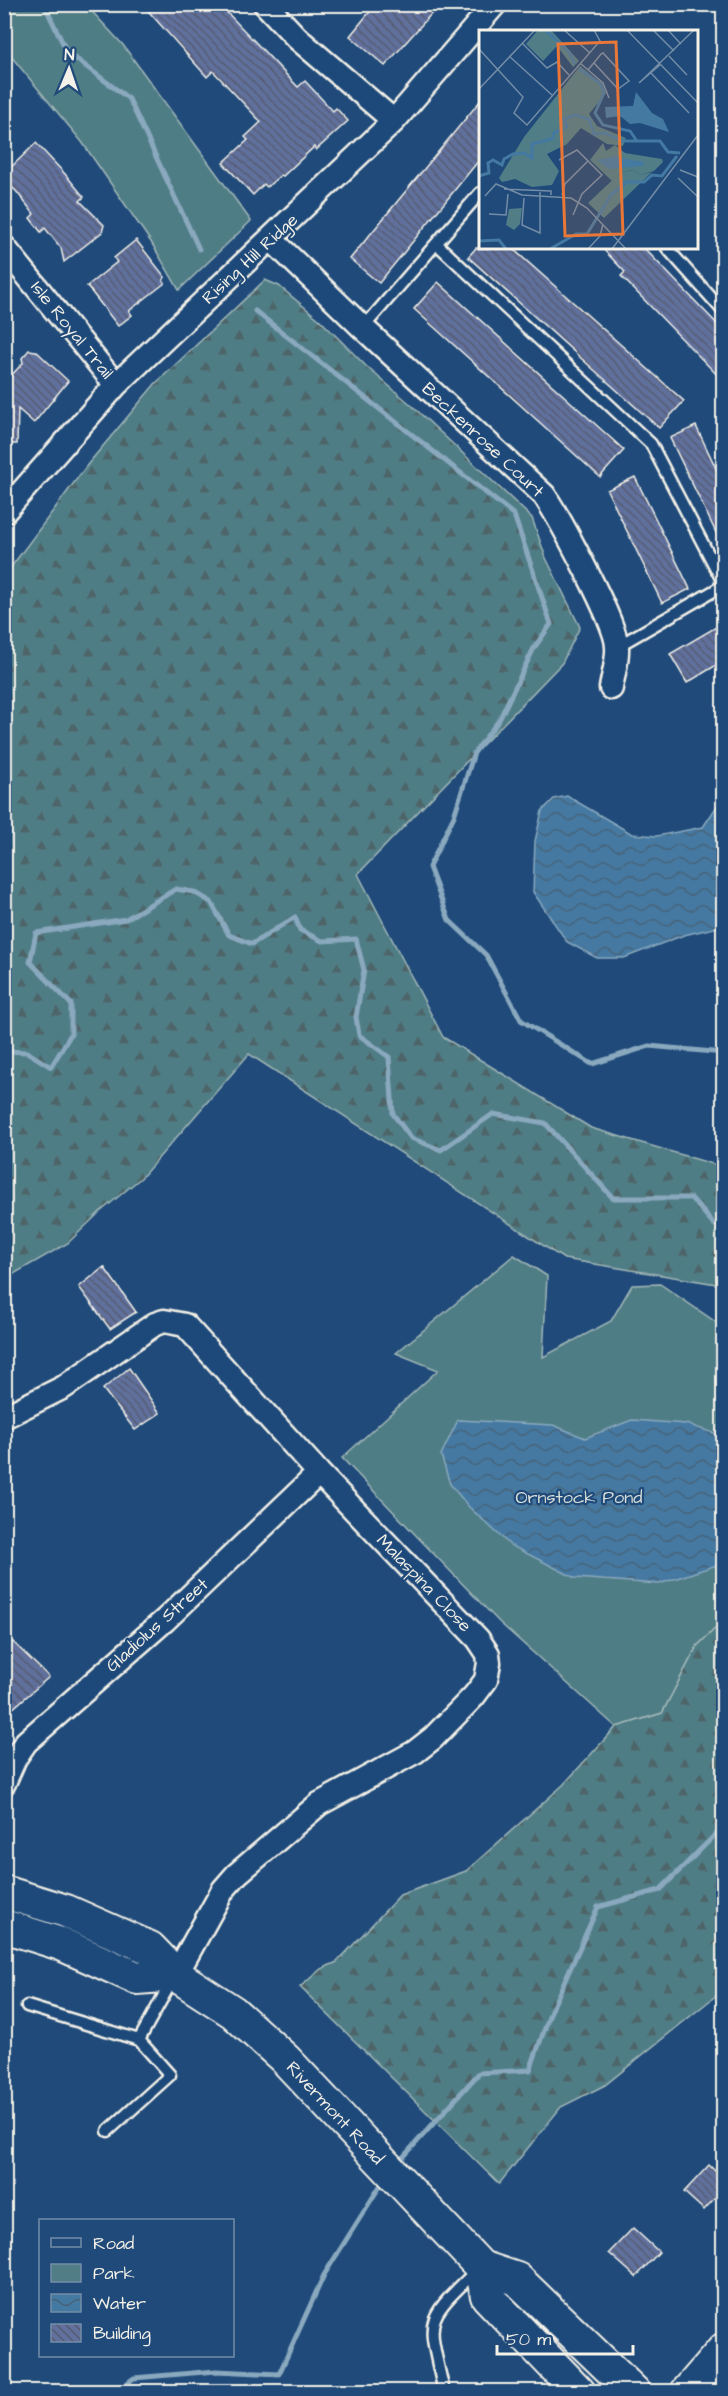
<svg xmlns="http://www.w3.org/2000/svg" width="728" height="2396" viewBox="0 0 728 2396" font-family="'Architects Daughter',sans-serif">
<style>
.forest{fill:url(#forest-firs);stroke:#a2b7b7;stroke-width:1.5}
.park{fill:#507d86;stroke:#a2b7b7;stroke-width:1.5}
.water{fill:url(#water-waves);stroke:#8aa9be;stroke-width:1.5}
.lines{fill:none;stroke-linecap:round;stroke-linejoin:round}
.stream{stroke:#8aa9be;stroke-width:5}
.building{fill:url(#building-back-hatch);stroke:#f4f1e8;stroke-width:1.5}
.lane-casing{stroke:#f4f1e8;stroke-width:15}
.street-casing{stroke:#f4f1e8;stroke-width:27}
.secondary-casing{stroke:#f4f1e8;stroke-width:36}
.lane{stroke:#1f4a7a;stroke-width:10}
.street{stroke:#1f4a7a;stroke-width:22}
.secondary{stroke:#1f4a7a;stroke-width:32}
.labels{text-anchor:middle;dominant-baseline:central;stroke-width:4.5;stroke-linejoin:round;paint-order:stroke}
.street-label{font-size:18px;fill:#f4f1e8;stroke:#1f4a7a}
.park-label{font-size:18px;fill:#dbe0d9;stroke:#1f4a7a}
.inset-river{fill:none;stroke:#4479a2;stroke-width:3}
.inset-road{fill:none;stroke:#748da6;stroke-width:1.5}
.view{fill:#ea7738;fill-opacity:0.15;stroke:#ea7738;stroke-width:3}
.inset-edge{fill:none;stroke:#f4f1e8;stroke-width:3}
</style>
<defs>
<pattern id="forest-firs" width="22" height="20" patternUnits="userSpaceOnUse" patternTransform="scale(1.5)"><rect width="22" height="20" fill="#507d86"/><path d="M5 1l3.5 6h-7zM16 11l3.5 6h-7z" fill="#4d6569"/></pattern>
<pattern id="water-waves" width="16" height="10" patternUnits="userSpaceOnUse" patternTransform="scale(1.5)"><rect width="16" height="10" fill="#4479a2"/><path d="M0 5q4-4 8 0t8 0" fill="none" stroke="#466379"/></pattern>
<pattern id="building-back-hatch" width="6" height="6" patternUnits="userSpaceOnUse" patternTransform="scale(1.5)"><rect width="6" height="6" fill="#61709d"/><path d="M-1 5l2 2M0 0l6 6M5-1l2 2" fill="none" stroke="#555c72"/></pattern>
</defs>
<rect width="100%" height="100%" fill="#1f4a7a"/>
<filter id="ink" filterUnits="userSpaceOnUse"><feTurbulence type="fractalNoise" baseFrequency=".0167" numOctaves="2"/><feDisplacementMap in="SourceGraphic" scale="12" xChannelSelector="R" yChannelSelector="G"/><feConvolveMatrix kernelMatrix="1 2 1 2 8 2 1 2 1" color-interpolation-filters="sRGB"/></filter>
<g filter="url(#ink)">
<path class="forest" d="M265 280 279 286 320 320 368 368 408 402 532 518 546 558 580 627 562 663 358 874 443 1037 591 1128 723 1167V1285L564 1259 249 1054 142 1177 100 1212 68 1243 5 1279V575L88 464 155 384Z
M723 1621V1990L605 2085 561 2107 499 2184 300 1987 321 1969 337 1962 400 1895 466 1871 563 1785 616 1727 662 1713 697 1646Z"/>
<path class="park" d="M4 5H86L123 45 251 221 179 290 151 242 82 142 5 49Z
M514 1255 547 1276 543 1357 611 1321 632 1285 660 1284 723 1327V1621L697 1646 662 1713 616 1727 499 1622 342 1458 438 1370 396 1353Z"/>
<path class="water" d="M567 796 632 834 657 836 703 827 723 797V926L684 935 624 958H597L567 942 533 892 535 841 542 811 554 799Z
M458 1420 553 1425 585 1438 632 1420 686 1424 723 1436V1563L659 1584 575 1578 510 1545 468 1506 450 1484 441 1455Z"/>
<g class="lines">
<path class="stream" d="M44 4 67 52 129 99 199 249
M255 311 514 515 551 624 534 648 499 720 474 753 454 816 429 867 449 920 486 955 521 1020 592 1064 649 1046 724 1053
M4 1051 27 1052 51 1067 71 1034V1004L30 962 36 933 126 919 176 889 194 892 211 902 229 935 252 944 295 917 300 930 322 941 356 939 364 970 356 1017 359 1035 389 1057 393 1114 411 1138 441 1150 493 1114 545 1123 613 1198H691L714 1224 724 1227
M397 2164 479 2073 530 2070 551 2011 598 1907 660 1890 724 1826
M115 2392 134 2378 216 2371 279 2374 324 2275 385 2178"/>
</g>
<path class="building" d="M142 4H219L298 87 305 81 333 111 336 108 348 121 316 150 314 147 283 176 281 175 267 187 264 184 253 195 223 163 248 140 245 137 261 122 213 71 207 77Z
M376 4H440L385 66 350 36Z
M480 101V159L379 283 350 259Z
M36 143 65 174 84 197 80 201 104 225 102 232 64 262 61 248 45 228 41 232 30 218 34 214 16 191 10 186 4 185V174Z
M136 240 165 277 163 281 165 283 129 311 132 315 118 326 87 286 117 262 114 258Z
M476 248H512L684 401 659 428 468 257Z
M602 248H644L723 330V381L621 276 625 272Z
M438 282 624 450 600 477 414 309Z
M29 350 36 351 68 381 34 423 18 409 17 444H4V383L23 363 22 358Z
M696 426 723 483V547L670 438Z
M635 477 690 589 662 603 607 490Z
M723 623V661L687 683 670 654Z
M104 1267 136 1312 110 1329 79 1287Z
M129 1368 160 1413 135 1430 103 1389Z
M13 1642 49 1677 4 1716V1651Z
M709 2165 723 2179V2189L704 2210 684 2192Z
M633 2228 659 2252 636 2277 609 2253Z"/>
<g class="lines">
<defs>
<path id="lane" d="M438 245 651 444 724 584
M667 248 724 312
M363 328 480 193
M618 646 724 585
M27 2006 139 2040
M108 2131 170 2075 139 2040 173 1979
M444 2392C428 2317 421 2324 477 2270"/>
<path id="street" d="M265 4 297 38 394 121
M271 239 363 328 544 495C559 517 617 624 617 647 618 660 613 675 611 688
M4 247 116 385
M4 512 116 385 394 121 495 4
M4 1417 64 1387 155 1324 164 1321 185 1325 319 1473 478 1639 488 1654 489 1663 486 1680 474 1696 433 1738 415 1752 319 1804 237 1874 223 1890 176 1975
M4 1783 15 1758 26 1742 165 1620 319 1473"/>
<path id="secondary" d="M4 1892 66 1911 150 1948 176 1975 233 2012 285 2059 481 2267 517 2279 634 2392
M4 1926 61 1944 137 1978 176 1975
M481 2267 487 2296 579 2392
M687 2392 724 2349"/>
</defs>
<use href="#lane" class="lane-casing"/>
<use href="#street" class="street-casing"/>
<use href="#secondary" class="secondary-casing"/>
<use href="#lane" class="lane"/>
<use href="#street" class="street"/>
<use href="#secondary" class="secondary"/>
</g>
</g>
<g class="labels">
<g class="street-label">
<text transform="translate(250 259) rotate(-43)">Rising Hill Ridge</text>
<text transform="translate(72 330) rotate(51)">Isle Royal Trail</text>
<text transform="translate(483 440) rotate(43)">Beckenrose Court</text>
<text transform="translate(424 1583) rotate(46)">Malaspina Close</text>
<text transform="translate(157 1625) rotate(-42)">Gladiolus Street</text>
<text transform="translate(335 2113) rotate(47)">Rivermont Road</text>
</g>
<g class="park-label">
<text x="579" y="1497">Ornstock Pond</text>
</g>
</g>
<g transform="translate(479 30)">
<rect width="219" height="219" fill="#1f4a7a"/>
<path d="M101 36 123 54 127 63 110 84 118 96 147 108 144 116 128 114 102 98 88 114 68 124 80 141 73 155 53 157 36 149 23 152 20 148 45 107ZM154 140 161 145 173 142 125 188 109 173 142 142Z" fill="#507d86"/>
<path d="M59 0H72L100 31 94 37 78 16 64 31 47 14ZM124 113 127 121 136 115 146 123 183 129 184 132 175 141 161 145 154 140 142 142 133 151 111 130ZM43 178 41 194 35 200 27 195 30 179Z" fill="#507d86"/>
<path d="M157 62 173 83 184 89 190 102 161 93 151 94 141 86 127 88 126 77 154 76ZM138 126 145 129 166 132 163 136 130 139 118 130Z" fill="#4479a2"/>
<path class="inset-river" d="M66 0 90 22 96 34M100 39 122 54 125 63 116 83 124 95 151 101 158 111M0 146 10 143 9 133 14 130 23 135 25 129 34 124 45 123 53 128V114L73 109 75 103 88 97 85 89 96 85 110 89 115 104 126 103 143 111H181L189 122 201 123M0 211 20 210 27 219M71 219 97 204H108L132 165 147 152H165L173 145 183 146 198 126"/>
<path class="inset-road" d="M85 0 111 23M148 0 219 73M174 0 195 21M189 0 202 14M43 13 68 38 78 32 90 45M0 19 44 67 35 83 48 95 121 11 115 0M30 26 73 65M190 26 208 45M101 33 124 53 130 68M182 34 160 53 215 0M109 40 122 24 124 23 150 51 139 59 115 33M171 42 210 83M0 59 56 0M80 130 98 120 123 145 103 164 94 185M201 140 219 147M199 148 219 167M25 159 72 161V165M83 165 86 154 109 131M6 166 17 154 43 165 92 168 108 178 147 219M45 168 43 195 61 203V162M10 184 27 185 29 164M109 219 121 206 124 194M133 219 219 105"/>
<path class="view" d="M137 12 144 204 86 206 79 14Z"/>
<rect width="219" height="219" class="inset-edge"/>
</g>
<rect width="728" height="2396" fill="none" stroke="#1f4a7a" stroke-width="24"/>
<rect x="12" y="12" width="704" height="2372" fill="none" stroke="#f4f1e8" stroke-width="2" filter="url(#ink)"/>
<rect x="39" y="2219" width="195" height="138" fill="#1f4a7a" stroke="#748da6" stroke-width="1.5"/>
<rect x="51" y="2238" width="30" height="9" fill="#1f4a7a" stroke="#748da6" stroke-width="1.5"/>
<text x="93" y="2249" font-size="18" fill="#f4f1e8">Road</text>
<rect x="51" y="2264" width="30" height="18" fill="#507d86" stroke="#748da6" stroke-width="1.5"/>
<text x="93" y="2279" font-size="18" fill="#f4f1e8">Park</text>
<rect x="51" y="2294" width="30" height="18" fill="url(#water-waves)" stroke="#748da6" stroke-width="1.5"/>
<text x="93" y="2309" font-size="18" fill="#f4f1e8">Water</text>
<rect x="51" y="2324" width="30" height="18" fill="url(#building-back-hatch)" stroke="#748da6" stroke-width="1.5"/>
<text x="93" y="2339" font-size="18" fill="#f4f1e8">Building</text>
<g transform="translate(69 69) rotate(2)" stroke="#1f4a7a" stroke-width="4.5" paint-order="stroke">
<path d="M0-4.5L10 22L0 15L-10 22Z" fill="#f4f1e8"/>
<text y="-9" font-size="16" font-weight="bold" text-anchor="middle" fill="#f4f1e8">N</text>
</g>
<path d="M497 2345v9h136v-9" fill="none" stroke="#f4f1e8" stroke-width="3"/>
<text x="506" y="2345" font-size="18" fill="#f4f1e8" stroke="#1f4a7a" stroke-width="4.5" paint-order="stroke">50 m</text>
</svg>
